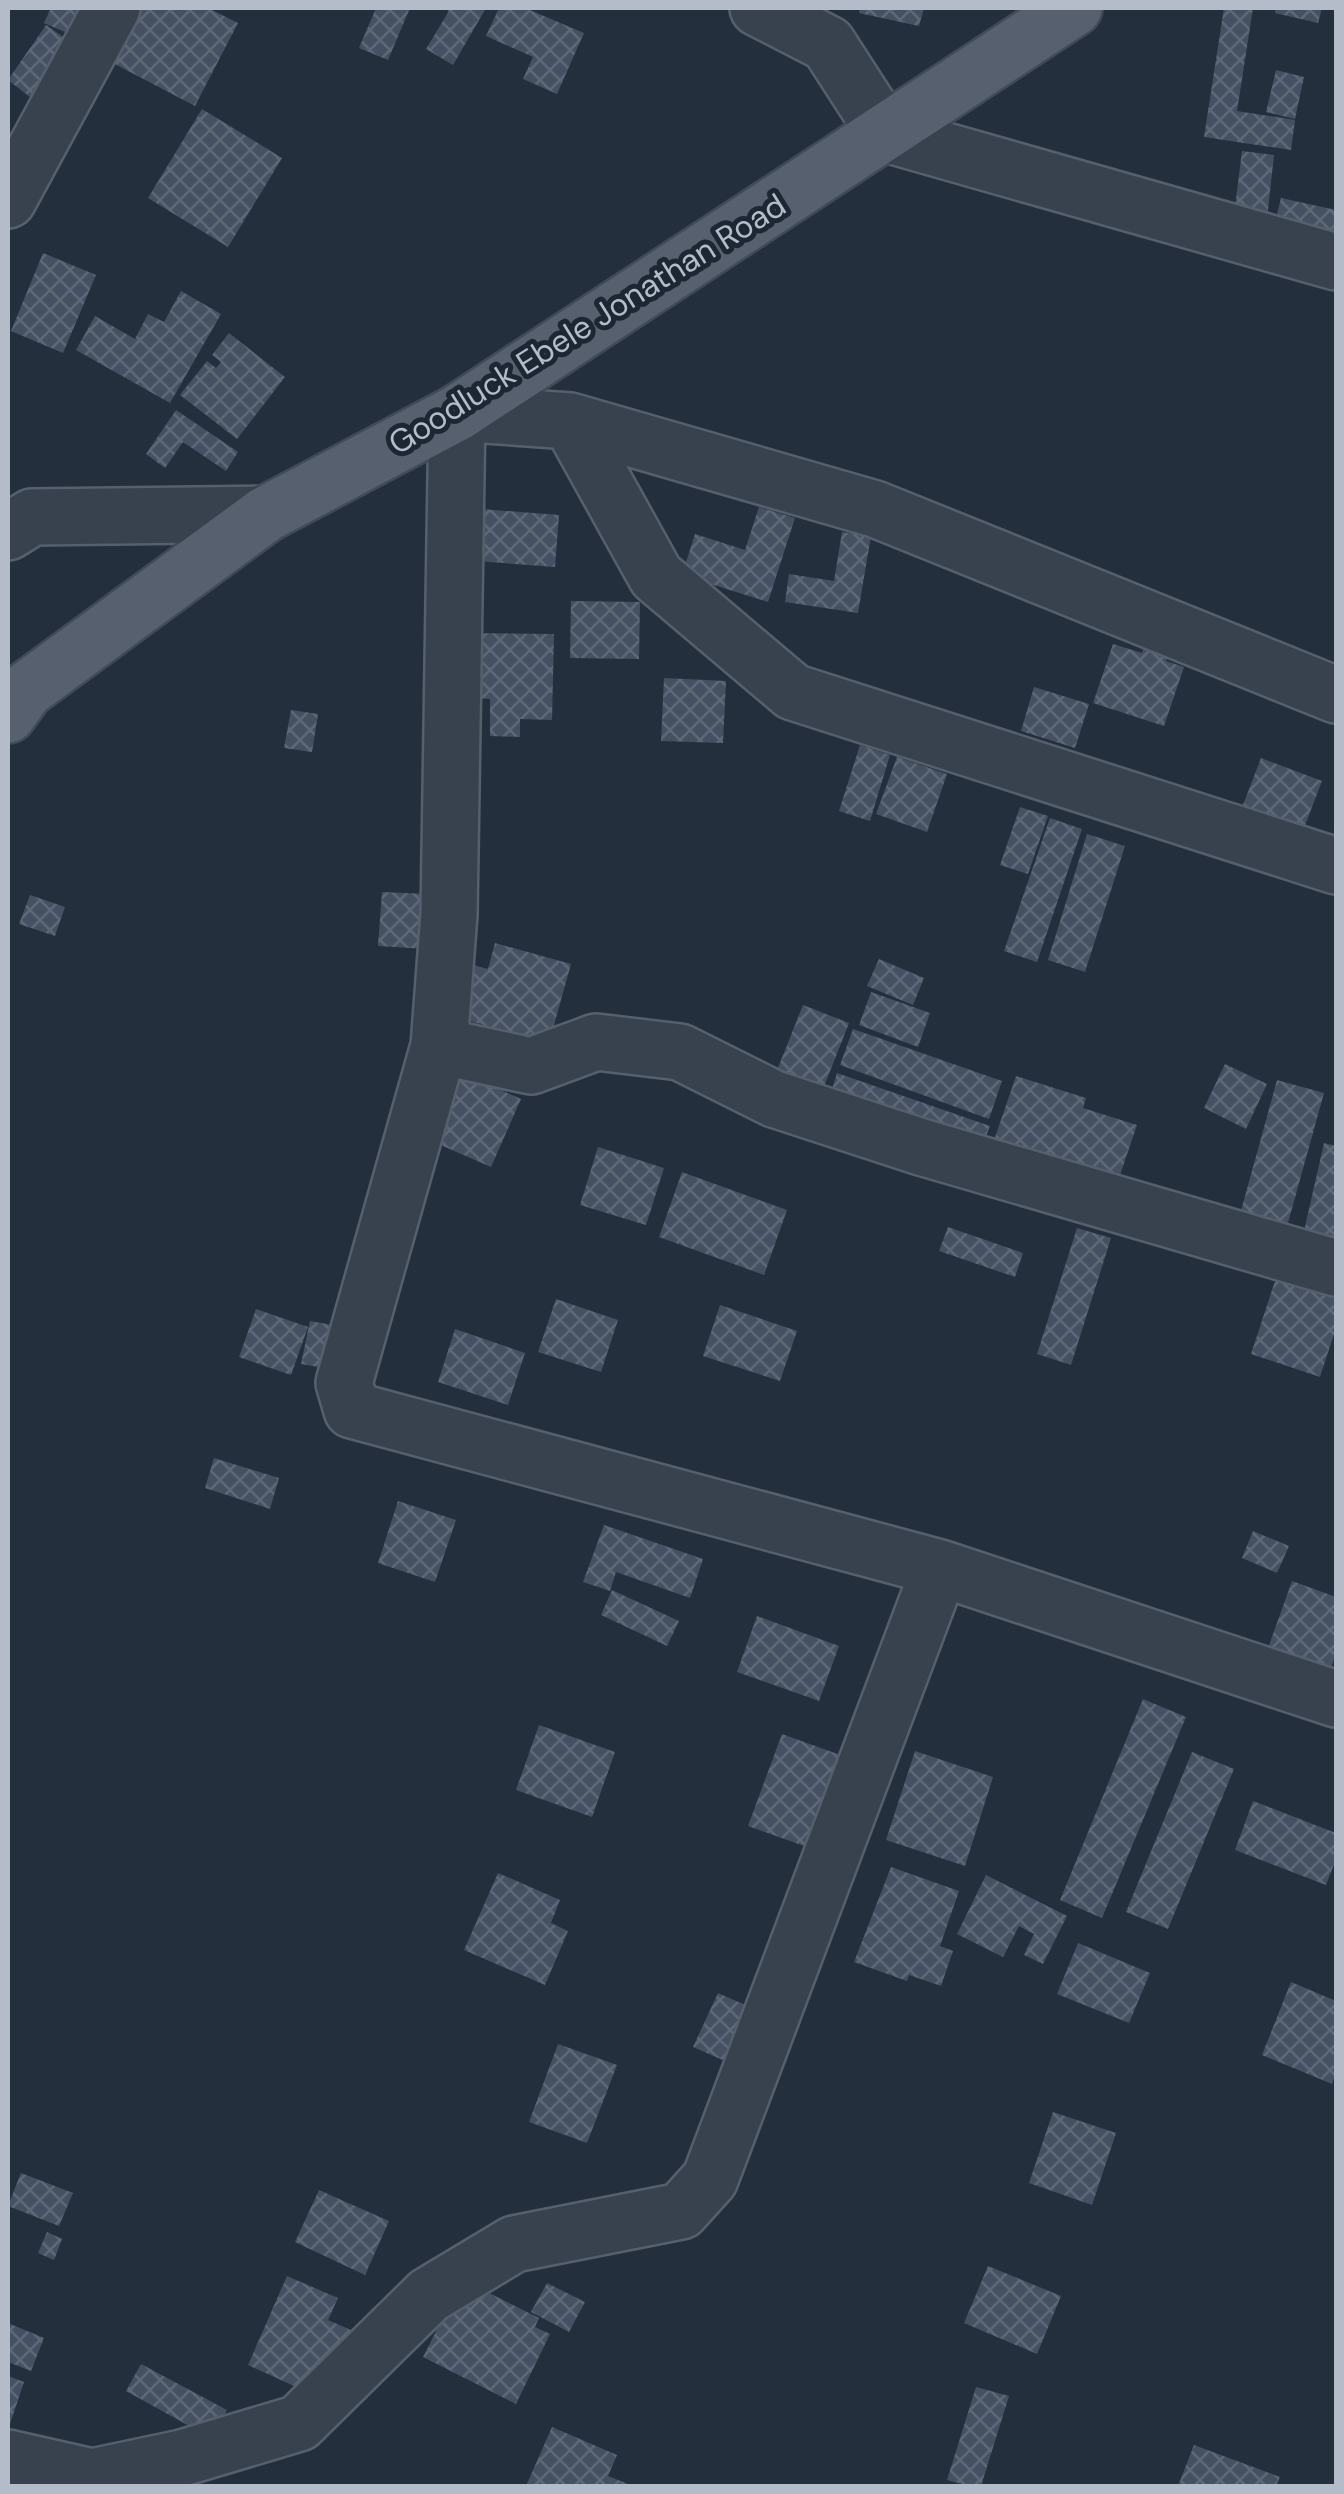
<svg xmlns="http://www.w3.org/2000/svg" width="1344" height="2494" viewBox="0 0 1344 2494" font-family="'DM Sans',sans-serif">
<style>
.building{fill:url(#building-cross-hatch)}
.lines{fill:none;stroke-linecap:round;stroke-linejoin:round}
.minor-casing{stroke:#565f6c;stroke-width:60}
.major-casing{stroke:#414a57;stroke-width:60}
.minor{stroke:#38414e;stroke-width:55}
.major{stroke:#56606e;stroke-width:55}
.labels{text-anchor:middle;dominant-baseline:central;stroke-width:10;stroke-linejoin:round;paint-order:stroke}
.street-label{font-size:32px;fill:#b4bcc9;stroke:#1d2633}
</style>
<defs>
<pattern id="building-cross-hatch" width="8" height="8" patternUnits="userSpaceOnUse" patternTransform="scale(2.5)"><rect width="8" height="8" fill="#455162"/><path d="M0 0l8 8M0 8l8-8" fill="none" stroke="#5d6877"/></pattern>
</defs>
<rect width="100%" height="100%" fill="#242f3e"/>
<path class="building" d="M51 8H105L90 43 44 23Z
M140 8H208L238 23 195 106 111 62Z
M376 8H410L388 60 359 48Z
M444 8H486L453 65 426 49 449 11Z
M499 8H525L584 33 557 94 523 79 533 57 486 36Z
M860 8H924L919 26 859 13Z
M1224 8H1253L1237 111 1295 120 1291 150 1204 137Z
M1276 8H1322L1318 23 1275 13Z
M46 25 79 48 39 104 8 80Z
M1276 70 1304 77 1295 119 1266 112Z
M202 109 282 158 228 247 148 198Z
M1242 151 1274 155 1267 219 1234 215Z
M1281 198 1336 210V245L1273 230Z
M43 253 96 275 63 353 11 331Z
M181 291 221 314 170 403 76 350 95 316 135 339 148 314 164 322Z
M229 333 285 377 237 439 180 395 207 361 216 368 221 362 212 355Z
M176 410 238 452 226 471 183 442 165 468 146 454Z
M759 507 795 518 768 602 682 575 695 534 745 550Z
M481 509 559 515 555 567 477 561Z
M842 532 871 536 858 613 785 602 789 574 834 581Z
M571 601 640 602 639 659 570 658Z
M472 633 554 634 552 720 520 719V737L490 736V699L470 698Z
M1147 637 1172 645 1166 661 1184 667 1164 726 1093 703 1113 644 1142 653Z
M664 678 726 681 723 743 661 741Z
M1034 687 1089 704 1075 748 1021 731Z
M291 710 318 714 312 752 284 748Z
M860 745 890 755 870 821 839 811Z
M897 757 947 774 927 832 876 814Z
M1261 758 1322 781 1299 841 1238 818Z
M1020 807 1048 816 1028 874 1000 865Z
M1050 818 1082 829 1037 962 1004 951Z
M1087 834 1125 846 1085 972 1048 960Z
M382 892 428 894 426 949 378 946Z
M30 895 65 907 55 936 19 924Z
M495 943 571 964 549 1043 448 1015 462 962 488 969Z
M879 959 924 978 913 1005 867 986Z
M871 992 930 1013 918 1047 859 1025Z
M803 1005 849 1023 816 1107 770 1088Z
M853 1029 1002 1081 989 1119 840 1065Z
M1225 1064 1267 1084 1246 1129 1204 1108Z
M460 1072 521 1099 491 1167 429 1140Z
M837 1073 990 1126 980 1152 829 1099Z
M1016 1076 1086 1098 1083 1108 1137 1125 1116 1187 992 1146Z
M1277 1080 1324 1093 1286 1230 1239 1218Z
M1324 1143 1336 1146V1248L1302 1240Z
M598 1147 664 1168 646 1225 580 1205Z
M682 1172 787 1210 764 1275 659 1237Z
M948 1227 1023 1253 1015 1277 939 1251Z
M1077 1228 1111 1238 1071 1365 1037 1354Z
M1276 1278 1336 1298V1328L1320 1377 1251 1354Z
M556 1299 618 1320 601 1372 538 1352Z
M720 1305 797 1331 780 1381 703 1356Z
M256 1309 308 1327 291 1375 239 1357Z
M310 1321 338 1326 330 1369 301 1364Z
M455 1329 525 1353 508 1405 438 1382Z
M214 1458 279 1478 270 1509 205 1488Z
M398 1501 456 1520 435 1582 378 1563Z
M604 1525 703 1559 690 1598 616 1572 610 1591 583 1582Z
M1253 1531 1289 1546 1277 1573 1242 1558Z
M1292 1581 1336 1597V1653L1329 1674 1267 1651Z
M612 1590 679 1621 667 1646 601 1615Z
M757 1616 839 1646 819 1701 737 1672Z
M1143 1699 1186 1717 1102 1918 1060 1900Z
M539 1725 615 1752 592 1817 516 1790Z
M782 1734 857 1761 824 1853 748 1826Z
M915 1751 993 1777 965 1866 886 1840Z
M1192 1752 1234 1769 1168 1929 1126 1912Z
M1253 1801 1336 1833V1859L1326 1885 1235 1850Z
M891 1867 959 1891 940 1946 953 1951 941 1986 909 1975 907 1981 854 1962Z
M498 1873 560 1900 551 1923 568 1931 545 1985 464 1950Z
M986 1875 1067 1916 1043 1964 1024 1955 1034 1934 1019 1926 1003 1957 957 1934Z
M1078 1943 1150 1973 1129 2023 1057 1994Z
M1291 1982 1336 2001V2072L1332 2084 1262 2055Z
M718 1993 766 2014 741 2068 693 2047Z
M558 2044 617 2065 587 2143 529 2122Z
M1053 2112 1116 2133 1092 2205 1029 2183Z
M21 2173 73 2193 59 2226 8 2206Z
M319 2190 389 2221 365 2275 295 2242Z
M47 2232 62 2239 54 2260 38 2253Z
M988 2266 1061 2296 1037 2354 964 2323Z
M287 2276 338 2298 328 2320 353 2331 334 2374 316 2366 305 2391 248 2365Z
M547 2283 585 2302 569 2332 531 2312Z
M473 2285 539 2318 535 2327 550 2334 516 2404 423 2357 457 2290Z
M8 2323 44 2338 31 2371 8 2362Z
M141 2364 227 2410 211 2438 126 2391Z
M8 2376 24 2382 8 2430Z
M976 2387 1009 2396 981 2486H969L947 2480Z
M552 2427 617 2455 608 2476 633 2486H526Z
M1194 2445 1280 2477 1276 2486H1178Z"/>
<g class="lines">
<defs>
<path id="minor" d="M758 8 828 44 886 134 1336 262
M8 200 112 8
M570 421 656 576 793 692 1336 866
M8 532 32 517 266 514
M1336 695 875 509 570 421 457 413 449 914 439 1046 344 1383 352 1410 940 1568 1336 1699
M439 1046 531 1066 596 1042 680 1052 774 1099 921 1147 1336 1268
M8 2458 92 2477 182 2458 299 2423 429 2295 514 2244 681 2211 710 2179 940 1568"/>
<path id="major" d="M8 715 26 690 266 514 457 413 1074 8"/>
</defs>
<use href="#minor" class="minor-casing"/>
<use href="#major" class="major-casing"/>
<use href="#minor" class="minor"/>
<use href="#major" class="major"/>
</g>
<g class="labels">
<g class="street-label">
<text transform="translate(587 324) rotate(-32)">Goodluck Ebele Jonathan Road</text>
</g>
</g>
<rect width="1344" height="2494" fill="none" stroke="#b4bcc9" stroke-width="20"/>
</svg>
